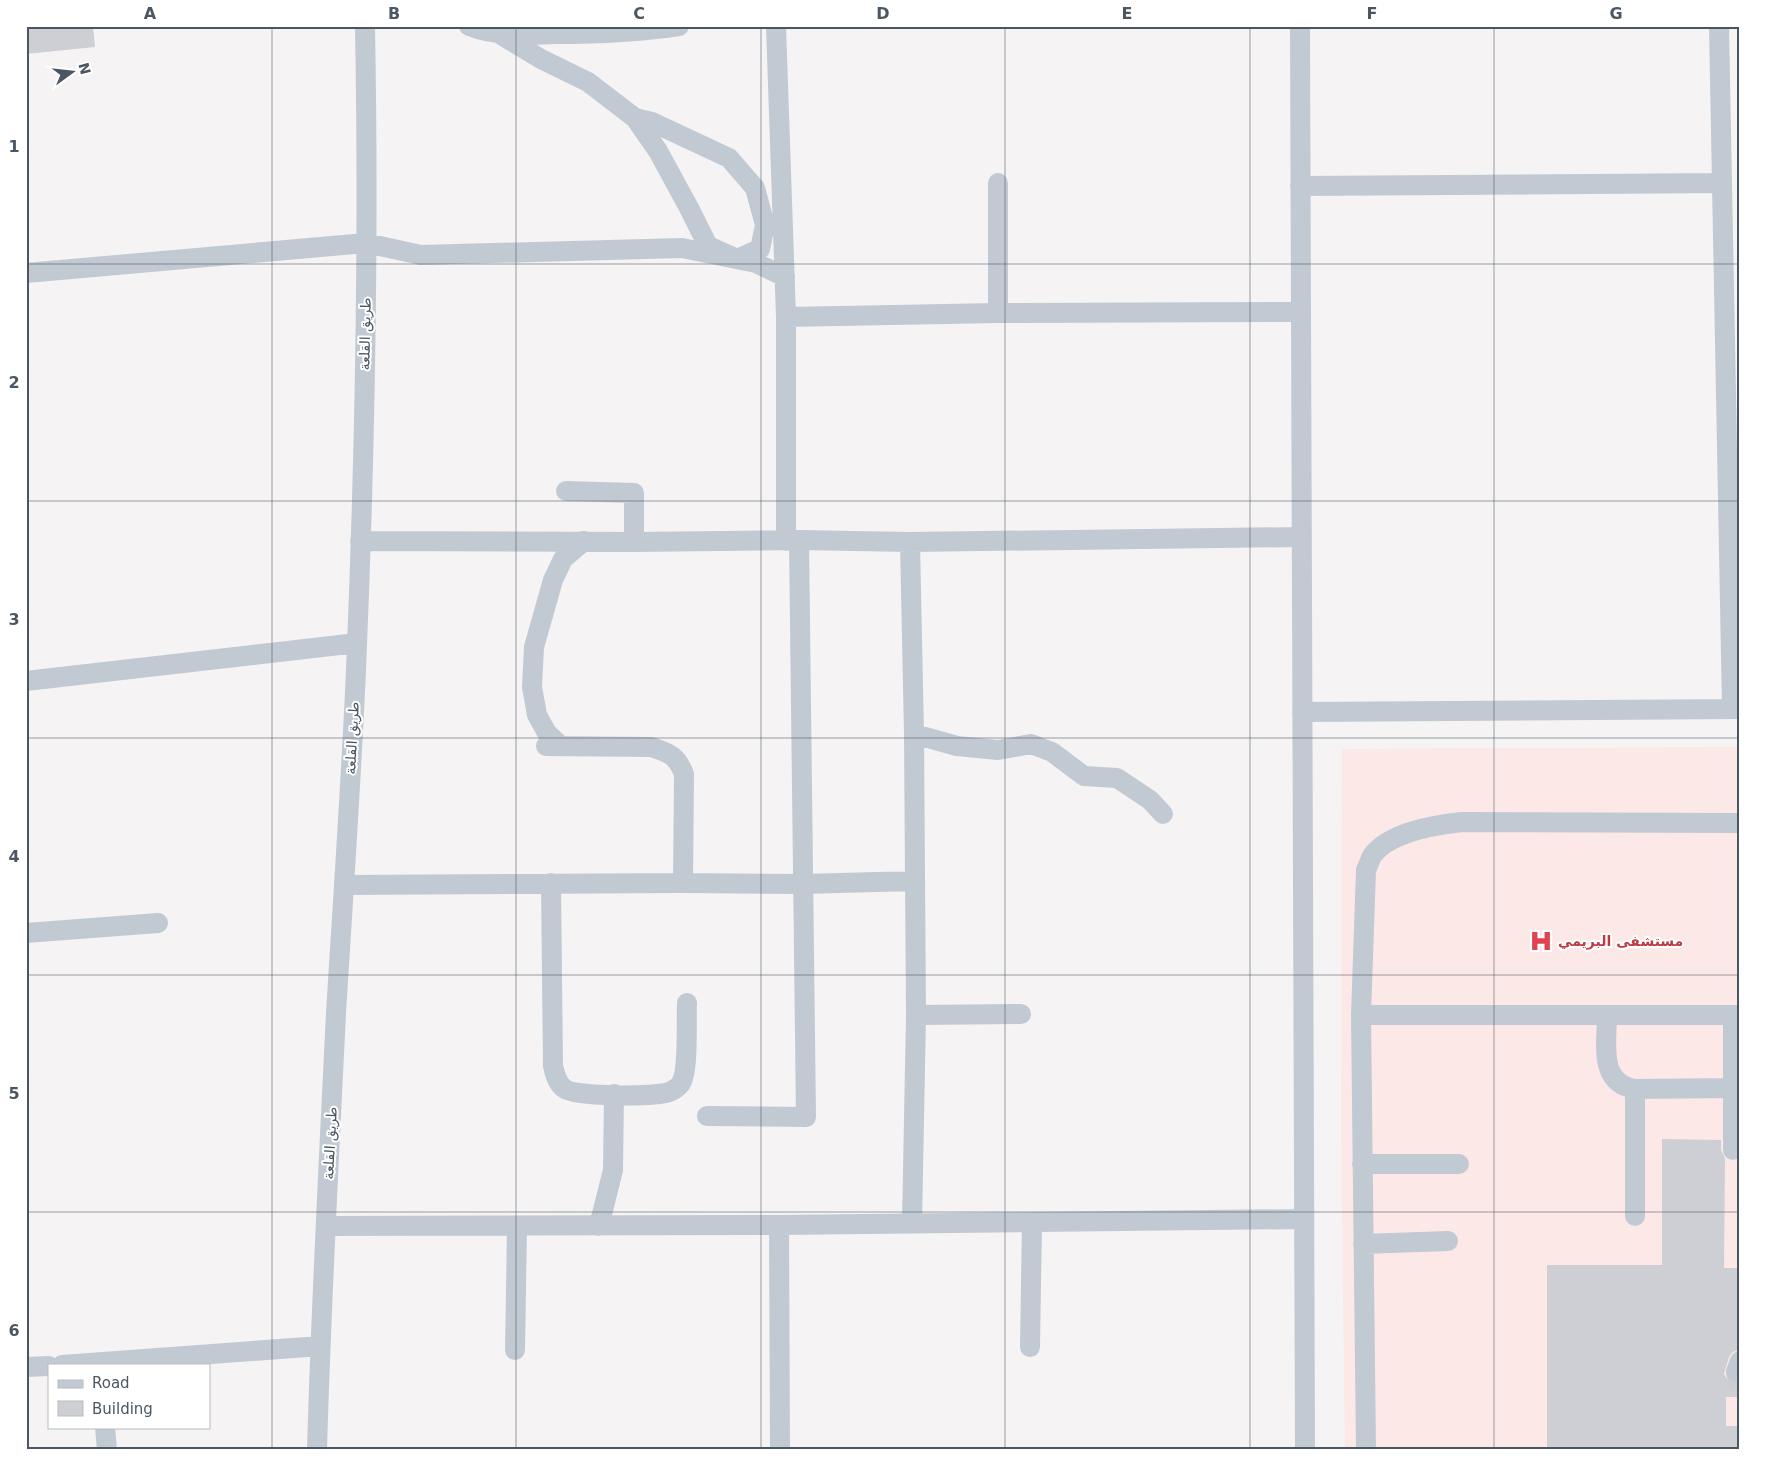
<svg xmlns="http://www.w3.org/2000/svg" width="1766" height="1476" viewBox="0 0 1766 1476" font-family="'DejaVu Sans',Cairo,sans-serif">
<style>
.medical{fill:#fce8e6}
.building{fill:#cdcfd5}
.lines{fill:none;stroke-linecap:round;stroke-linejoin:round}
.minor-tunnel{stroke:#caccce;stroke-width:20;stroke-dasharray:20 10;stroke-linecap:butt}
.minor{stroke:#c1cad2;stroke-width:20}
.grid{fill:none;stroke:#4a5661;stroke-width:1;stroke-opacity:0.55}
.labels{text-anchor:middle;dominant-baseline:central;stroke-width:4;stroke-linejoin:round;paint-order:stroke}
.street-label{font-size:14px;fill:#4a5661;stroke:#fff}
.health-label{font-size:14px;font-weight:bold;fill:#be3a42;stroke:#fff;text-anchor:start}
.neatline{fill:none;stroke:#4a5661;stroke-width:2}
.grid-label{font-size:16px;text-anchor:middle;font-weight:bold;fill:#4a5661}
</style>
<rect width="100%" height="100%" fill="#f5f3f3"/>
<path class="medical" d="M1740 747V1450H1345L1341 1133 1342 749Z"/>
<path class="building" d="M26 26H93L95 47 26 54Z
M1662 1139 1721 1140V1150L1725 1158 1724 1268H1740V1349L1733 1352 1729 1357 1724 1374 1727 1379 1732 1383H1740V1397H1726V1426H1740V1450H1547V1265H1662Z"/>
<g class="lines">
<path class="minor-tunnel" d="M1736 1372 1740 1387"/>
<path class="minor" d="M469 26C497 37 527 35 556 34 597 34 639 32 679 26
M776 26 786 317V541
M1300 26 1305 1450
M1719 26 1732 709
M498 33 541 59 588 82 635 118 658 151 689 208 708 246 737 259 760 249 765 225 755 188 729 158 652 122 635 118
M998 183V313
M1300 186 1722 183
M26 273 366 243 421 255 682 248 756 263 785 277
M786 317 998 313 1301 312
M566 491 634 493V542
M360 541 634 542 799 540 910 542 1301 537
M910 542 914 734 916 1015 1021 1014
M26 681 357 643
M1302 712 1740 709
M914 734 957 746 998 750 1031 744 1052 752 1084 776 1117 778 1150 800 1163 814
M546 746 651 747C670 753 677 756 684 774L683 883
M561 746 547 733 537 715 532 687 534 647 553 580 563 559 584 541
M551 883 553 1066C555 1074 557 1084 565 1089 576 1097 655 1097 669 1092 672 1091 679 1087 681 1083 689 1071 686 1019 687 1003
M344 885 683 883 802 884 915 881
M26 933 158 923
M1361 1015H1740
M1607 1015C1607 1043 1598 1083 1635 1089L1733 1088
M1733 1015V1150
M1635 1089V1216
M707 1116 806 1117 799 540
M1362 1164H1459
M912 1223 916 1015
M779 1225 780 1450
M326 1226 779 1225 1304 1219
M599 1226 613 1170 614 1094
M1363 1244 1448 1241
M1030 1347 1032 1222
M515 1350 517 1227
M62 1365 320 1346
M26 1367 49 1366
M1736 1372 1740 1361
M105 1427 107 1450
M317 1450C321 1304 329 1159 336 1013 343 899 351 785 356 670 365 456 369 241 365 26
M1366 1450 1361 1015 1366 870C1368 866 1370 860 1372 856 1389 832 1435 825 1462 822L1740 823"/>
</g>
<path class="grid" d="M272 26V1450M516 26V1450M761 26V1450M1005 26V1450M1250 26V1450M1494 26V1450M26 264H1740M26 501H1740M26 738H1740M26 975H1740M26 1212H1740"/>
<defs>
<symbol id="hospital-bare" viewBox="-9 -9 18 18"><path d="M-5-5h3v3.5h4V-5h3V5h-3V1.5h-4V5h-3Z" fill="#e0444e" stroke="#fff" stroke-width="2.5" paint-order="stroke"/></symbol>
</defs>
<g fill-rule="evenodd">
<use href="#hospital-bare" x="1525" y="925" width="32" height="32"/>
</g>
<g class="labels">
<g class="street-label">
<text transform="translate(365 334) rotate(-89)">طريق القلعة</text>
<text transform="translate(352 738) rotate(-87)">طريق القلعة</text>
<text transform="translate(330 1143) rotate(-87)">طريق القلعة</text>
</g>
<g class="health-label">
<text x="1558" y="941">مستشفى البريمي</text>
</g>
</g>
<rect width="1766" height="1476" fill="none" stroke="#ffffff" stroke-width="55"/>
<rect x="48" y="1364" width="162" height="65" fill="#ffffff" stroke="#b7bbc0"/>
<rect x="58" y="1380" width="25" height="8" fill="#c1cad2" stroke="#b7bbc0"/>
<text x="92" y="1388" font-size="15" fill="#4a5661">Road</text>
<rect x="58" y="1401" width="25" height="15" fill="#cdcfd5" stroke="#b7bbc0"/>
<text x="92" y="1414" font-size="15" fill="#4a5661">Building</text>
<g transform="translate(72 72) rotate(75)" stroke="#ffffff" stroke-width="4" paint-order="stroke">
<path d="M0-4L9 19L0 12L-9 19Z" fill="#4a5661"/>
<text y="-8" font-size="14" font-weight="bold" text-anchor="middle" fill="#4a5661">N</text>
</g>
<rect x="28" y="28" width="1710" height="1420" class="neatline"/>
<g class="grid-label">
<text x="150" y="19">A</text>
<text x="394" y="19">B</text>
<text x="639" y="19">C</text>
<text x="883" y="19">D</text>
<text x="1127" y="19">E</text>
<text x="1372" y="19">F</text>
<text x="1616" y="19">G</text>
<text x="14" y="152">1</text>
<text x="14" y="388">2</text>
<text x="14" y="625">3</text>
<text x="14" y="862">4</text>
<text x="14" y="1099">5</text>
<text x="14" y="1336">6</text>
</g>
</svg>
